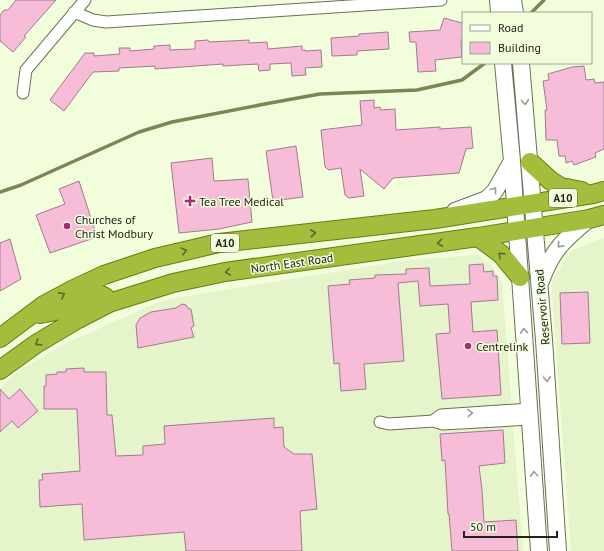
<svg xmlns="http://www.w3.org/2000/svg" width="604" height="551" viewBox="0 0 604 551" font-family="'PT Sans',sans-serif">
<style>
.built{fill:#e6f4cc}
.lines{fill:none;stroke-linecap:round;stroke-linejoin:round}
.stream{stroke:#788855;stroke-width:3.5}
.building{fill:#f7bcd8;stroke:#9c7d8c}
.minor-casing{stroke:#687155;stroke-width:13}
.secondary-casing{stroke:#687155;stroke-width:18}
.trunk-casing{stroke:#667d10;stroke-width:20}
.minor{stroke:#fff;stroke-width:11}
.secondary{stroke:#fff;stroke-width:16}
.trunk{stroke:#a2be3c;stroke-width:18}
.oneway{stroke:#9b9c97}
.oneway2{stroke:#5a6928}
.poi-dot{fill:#aa2977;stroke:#f2fddc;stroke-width:1.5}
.labels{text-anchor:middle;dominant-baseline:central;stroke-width:3;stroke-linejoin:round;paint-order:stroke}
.shield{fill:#f2fddc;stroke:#5f6453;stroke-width:1}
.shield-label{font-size:11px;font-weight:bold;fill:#202318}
.poi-label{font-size:12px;fill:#202318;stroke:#f2fddc;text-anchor:start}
.street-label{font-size:12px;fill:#202318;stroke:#f2fddc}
</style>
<rect width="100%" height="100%" fill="#f2fddc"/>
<path class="built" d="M604 238V551H571L551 281 572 250Z
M478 255 492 266 502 282 523 551H0V388L16 373 62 345 163 300 408 260Z"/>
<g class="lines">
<path class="stream" d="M531 13 544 0
M0 192 21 185 139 132 172 122 270 103 320 94 417 90 462 80 485 63"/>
</g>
<path class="building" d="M16 0H56L24 36 26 37 13 52 0 41V15L4 10H8Z
M444 18 462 23 463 35 461 43 462 57 435 60 436 71 418 72 416 42H410L409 32 440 30Z
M388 32 389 49 357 51V55L332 56 331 38 359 36V34Z
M208 40 209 42 249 40V43L267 42 268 49 302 46V50H305V51L321 50 322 67 305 68 306 75 292 76 291 63 270 64V70L259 71 258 64 223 66V64L155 69V66L119 68V71L93 72 64 111 50 100 85 53H94V56L120 54 119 48H130V51L154 49V46L170 45V50L195 49V41Z
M584 66 586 80 594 79 595 83 604 82V149L595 153 596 157 574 165 572 161 566 163 565 156H559L557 140H546L545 110H547L543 81 549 80 548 74 572 67Z
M374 100V108L380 107 381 110 395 109 396 130 440 127V129L471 127 473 148 466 149 459 173 393 178 384 189 360 169 364 196 349 198 345 195 341 168 329 170 325 167 321 130 362 125 360 101Z
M296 146 303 197 273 201 266 151Z
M212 158 214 181 248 179 252 222 219 229 179 233 171 163Z
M79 181 97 237 50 253 36 215 65 204 59 189Z
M10 239 21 279 0 291V243Z
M483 264 484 272 493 271V276H497L498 300 471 302 473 332 497 330 501 395 442 399 436 334 450 333 448 304 420 306 418 281 398 283 404 361 364 364 366 389 341 391 339 363 334 364 328 286 350 284 349 280 375 278V275L406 274V269L429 268 430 286 470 284 469 265Z
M588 292 590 343 562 344 560 293Z
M182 304 186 305 189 309H191L194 326 191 328 194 337 138 348 136 325 140 318 151 312 176 308Z
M84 368V372H106L107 415H112L116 456 143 455V446L165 444 164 426 274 418V428L283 427 284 447 294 454H312L317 509 300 511 302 551H186L184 532 84 540 82 504 40 507 39 480H43L42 474 80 471 77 409H44V386H46V375L57 374V372H66V369Z
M0 389 9 399 20 389 38 411 18 428 12 421 0 432Z
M503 430 505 463 479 466 482 490 484 522 516 520 518 551H452L449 514H448L445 460 442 461 440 434Z"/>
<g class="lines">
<defs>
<path id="minor" d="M74 12 93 20 106 22 441 0
M23 93 26 70 85 0
M433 421 441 415 530 409
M380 422 389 424 433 421 443 424 530 419"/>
<path id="secondary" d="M498 0 499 13
M513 0 515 13
M503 63 512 161 539 551
M521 63 544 340 558 551
M455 211 487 199 495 191 512 161
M541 281C552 250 564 240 589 219"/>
<path id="trunk" d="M530 162 551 181 561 187 582 191
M478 237 501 254 520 277
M40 314 61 310 85 299 101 295 105 297 109 303
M0 338 44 305 72 290 104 275 155 258 219 243 435 219 593 194 604 191
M0 370 36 344 78 319 109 303 173 283 225 272 478 237 589 219 604 215"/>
</defs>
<use href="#minor" class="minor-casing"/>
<use href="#secondary" class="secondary-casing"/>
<use href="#trunk" class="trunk-casing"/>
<use href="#minor" class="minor"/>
<use href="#secondary" class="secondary"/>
<use href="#trunk" class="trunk"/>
</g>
<defs><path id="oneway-chevron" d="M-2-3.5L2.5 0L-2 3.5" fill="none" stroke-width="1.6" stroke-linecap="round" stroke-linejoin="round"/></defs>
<g class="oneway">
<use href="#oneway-chevron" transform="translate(525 102) rotate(85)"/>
<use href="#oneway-chevron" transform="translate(494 190) rotate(-52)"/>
<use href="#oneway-chevron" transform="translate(560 245) rotate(131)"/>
<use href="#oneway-chevron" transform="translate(524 331) rotate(-94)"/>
<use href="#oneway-chevron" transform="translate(547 379) rotate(87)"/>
<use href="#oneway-chevron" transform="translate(470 413) rotate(-4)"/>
<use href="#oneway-chevron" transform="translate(534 474) rotate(-94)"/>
</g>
<g class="oneway2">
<use href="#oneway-chevron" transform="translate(313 233) rotate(-6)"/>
<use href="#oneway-chevron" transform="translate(440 243) rotate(172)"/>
<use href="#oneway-chevron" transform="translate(184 251) rotate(-13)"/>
<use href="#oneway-chevron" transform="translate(501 255) rotate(-136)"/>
<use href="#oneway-chevron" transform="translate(228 272) rotate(172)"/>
<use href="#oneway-chevron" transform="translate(62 295) rotate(-28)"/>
<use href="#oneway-chevron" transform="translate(38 343) rotate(147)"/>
</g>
<g class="poi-dot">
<path d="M188 195h4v4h4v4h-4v4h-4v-4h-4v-4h4z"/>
<circle cx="67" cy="226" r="4"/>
<circle cx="468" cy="346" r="4"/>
</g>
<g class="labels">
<g class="shield">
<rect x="549" y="189" width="28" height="18" rx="3"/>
<rect x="211" y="234" width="28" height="18" rx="3"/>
</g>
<g class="shield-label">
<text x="563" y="198">A10</text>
<text x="225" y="243">A10</text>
</g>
<g class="poi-label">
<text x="199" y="201">Tea Tree Medical</text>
<text x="75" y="219">Churches of<tspan x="75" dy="14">Christ Modbury</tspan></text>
<text x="476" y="346">Centrelink</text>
</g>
<g class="street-label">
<text transform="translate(292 263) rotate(-8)">North East Road</text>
<text transform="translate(542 307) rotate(-95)">Reservoir Road</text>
</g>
</g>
<rect x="462" y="12" width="130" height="52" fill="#f2fddc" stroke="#9ea68e"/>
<rect x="470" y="25" width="20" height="6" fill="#ffffff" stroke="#9ea68e"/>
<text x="498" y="32" font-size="12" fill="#202318">Road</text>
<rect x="470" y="42" width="20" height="12" fill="#f7bcd8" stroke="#9ea68e"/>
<text x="498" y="52" font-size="12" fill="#202318">Building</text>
<path d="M464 531v6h93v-6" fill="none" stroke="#202318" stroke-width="2"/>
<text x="470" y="531" font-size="12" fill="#202318" stroke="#f2fddc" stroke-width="3" paint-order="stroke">50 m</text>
</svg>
